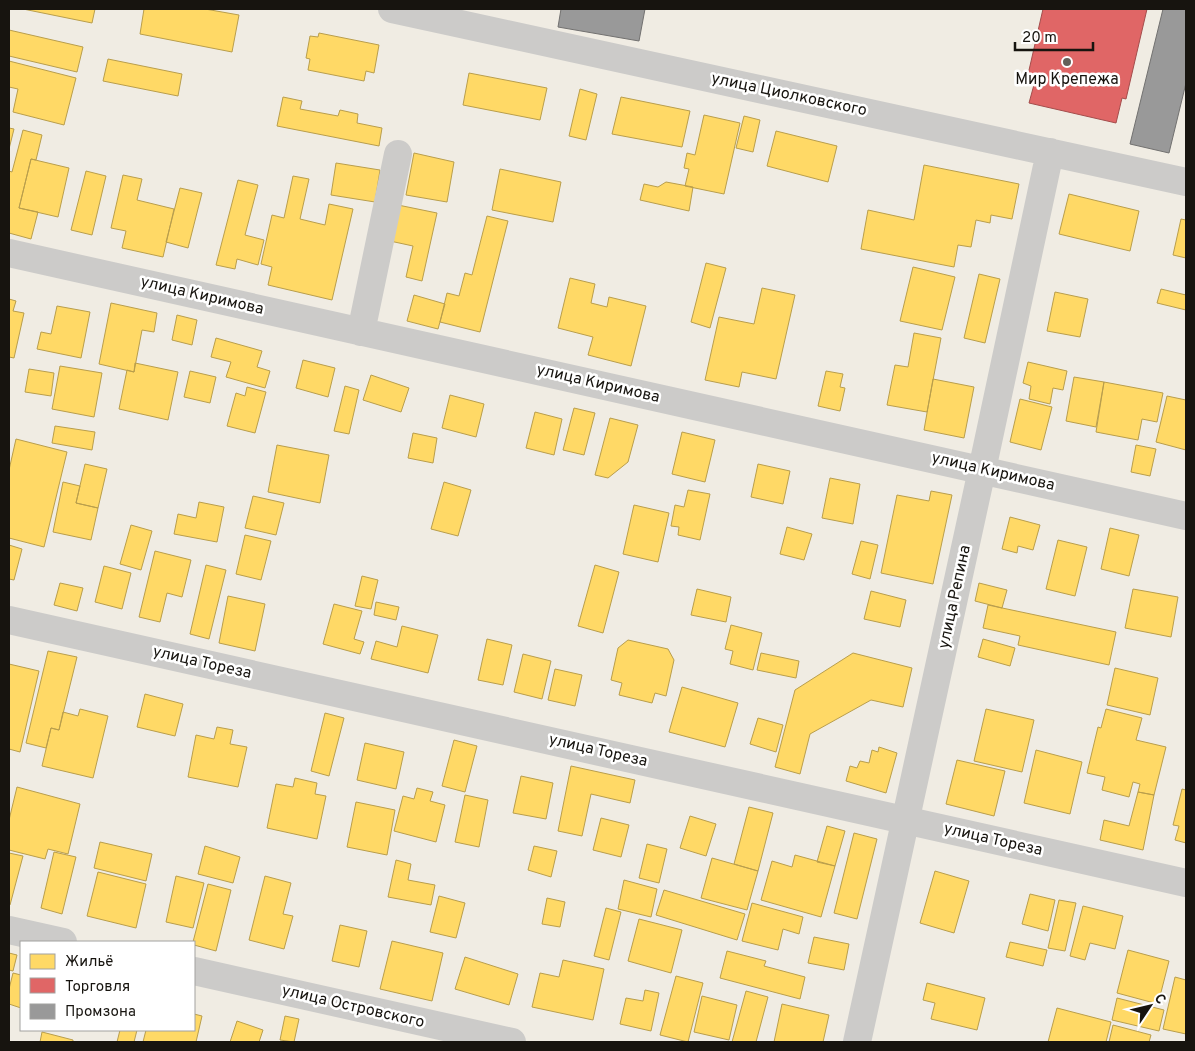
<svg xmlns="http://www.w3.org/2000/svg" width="1195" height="1051" viewBox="0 0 1195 1051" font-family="Overpass,sans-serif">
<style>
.homes{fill:#ffd966;stroke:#b99e4c}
.shops{fill:#e06666;stroke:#a44d4c}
.industry{fill:#999;stroke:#727170}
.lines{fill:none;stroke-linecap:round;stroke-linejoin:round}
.minor{stroke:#cccbc9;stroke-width:28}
.poi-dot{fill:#636059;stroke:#fff;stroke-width:2}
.labels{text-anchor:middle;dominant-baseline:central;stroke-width:5;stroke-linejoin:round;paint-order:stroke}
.poi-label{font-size:16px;fill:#17140f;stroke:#fff}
.street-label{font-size:16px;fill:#17140f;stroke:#fff}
</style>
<rect width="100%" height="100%" fill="#f0ece3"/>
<path class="homes" d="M23 9H95L92 23Z
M144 9H205L239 15 232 52 140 34Z
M9 30 83 47 77 72 9 56Z
M319 33 379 45 374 73 366 71 364 81 308 70 310 59 306 58 310 36 318 37Z
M108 59 182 74 178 96 103 81Z
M9 61 76 78 64 125 13 112 18 89 9 87Z
M469 73 547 88 540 120 463 105Z
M580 89 597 94 586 140 569 136Z
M283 97 302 101 300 109 338 116 340 110 358 114 357 123 382 128 379 146 277 126Z
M621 97 690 111 682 147 612 134Z
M704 115 740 123 724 194 685 186 689 169 684 168 687 153 695 155Z
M744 116 760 120 753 152 736 148Z
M9 128 14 129 9 149Z
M23 130 42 135 36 160 31 159 19 208 38 212 31 239 9 233V171L12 172Z
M776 131 837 146 828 182 767 166Z
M414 153 454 162 447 202 406 195Z
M31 159 69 168 58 217 19 208Z
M336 163 380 170 375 202 331 195Z
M924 165 1019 184 1012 219 991 215 990 223 976 220 971 247 958 245 954 267 861 249 868 210 914 220Z
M500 169 561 182 553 222 492 210Z
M86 171 106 176 92 235 71 230Z
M123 175 142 179 137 200 174 209 163 257 122 248 126 231 111 228Z
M293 176 309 179 300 219 325 225 329 204 353 209 332 300 268 285 272 267 261 264 272 215 284 218Z
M238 180 258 185 245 235 264 240 258 265 237 259 235 269 216 265Z
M666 182 693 187 689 211 640 200 644 184 658 187Z
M180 188 202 193 188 248 166 242Z
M1069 194 1139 211 1130 251 1059 234Z
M398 205 437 213 422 281 406 277 413 246 390 241Z
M487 216 508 221 480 332 440 322 447 293 459 296 465 273 472 275Z
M1181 219 1186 220V258L1173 255Z
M706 263 726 268 710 328 691 322Z
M913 267 955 277 942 330 900 321Z
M979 274 1000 279 985 343 964 338Z
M570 278 595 284 591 303 607 307 609 297 646 306 631 366 588 355 593 337 558 328Z
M762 288 795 295 776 379 742 372 739 387 705 380 719 317 754 324Z
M1161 289 1186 295V310L1157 303Z
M1055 292 1088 299 1080 337 1047 331Z
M414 295 445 304 438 329 407 321Z
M9 299 16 301 13 311 24 313 14 358 9 357Z
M111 303 157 313 154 332 142 330 134 372 99 364Z
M57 306 90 312 81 358 37 349 41 332 51 334Z
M177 315 197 320 192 345 172 340Z
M914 333 941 338 927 412 887 405 895 365 908 367Z
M216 338 262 351 257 367 270 371 265 388 226 377 231 362 211 357Z
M303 360 335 368 328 397 296 388Z
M1028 362 1067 371 1063 390 1053 388 1050 404 1029 399 1031 386 1023 383Z
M135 363 178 372 168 420 119 409 127 370 134 372Z
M60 366 102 373 94 417 52 409Z
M29 369 54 373 51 396 25 392Z
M190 371 216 377 210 403 184 397Z
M826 371 843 374 840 387 845 388 840 411 818 406Z
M371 375 409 388 401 412 363 400Z
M1074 377 1104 382 1096 427 1066 421Z
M933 379 974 387 964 438 924 430Z
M1104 382 1163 393 1157 422 1142 419 1138 440 1096 432Z
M345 386 359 390 349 434 334 431Z
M247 387 266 392 255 433 227 426 236 393 245 396Z
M450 395 484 404 476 437 442 428Z
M1167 396 1186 400V450L1156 442Z
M1020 399 1052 407 1041 450 1010 442Z
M574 408 595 413 584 455 563 450Z
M535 412 562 419 554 455 526 448Z
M610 418 638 425 628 462 608 478 595 475Z
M55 426 95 432 92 450 52 443Z
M682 432 715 440 705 482 672 474Z
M413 433 437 438 433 463 408 458Z
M16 439 67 452 44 547 9 538V470Z
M277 445 329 455 320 503 268 492Z
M1136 445 1156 449 1150 476 1131 472Z
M85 464 107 469 98 508 76 503Z
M758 464 790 471 783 504 751 497Z
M830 478 860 484 853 524 822 518Z
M63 482 80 486 76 503 98 508 91 540 53 532Z
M444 482 471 490 458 536 431 529Z
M688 490 710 494 700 540 678 535 679 527 671 526 675 505 684 507Z
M931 491 952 495 933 584 881 573 897 495 929 501Z
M253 496 284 503 276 535 245 528Z
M199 502 224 507 217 542 174 534 178 514 196 518Z
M634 505 669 513 658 562 623 554Z
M1010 517 1040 525 1033 550 1018 546 1017 553 1002 549Z
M131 525 152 531 141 570 120 564Z
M787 527 812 534 804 560 780 554Z
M1110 528 1139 535 1129 576 1101 569Z
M245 535 271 541 261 580 236 574Z
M1058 540 1087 547 1075 596 1046 589Z
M861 541 878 545 870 579 852 574Z
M9 545 22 549 14 580 9 579Z
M155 551 191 560 182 597 167 593 160 622 139 617Z
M206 565 226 570 209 639 190 634Z
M595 565 619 572 603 633 578 626Z
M104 566 131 573 122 609 95 602Z
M362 576 378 580 371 609 355 606Z
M60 583 83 588 77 611 54 605Z
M979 583 1007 590 1002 608 975 601Z
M697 589 731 597 726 622 691 615Z
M1133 589 1178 597 1171 637 1125 628Z
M871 591 906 600 900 627 864 619Z
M228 596 265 604 255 651 219 643Z
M376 602 399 607 396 620 374 615Z
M334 604 362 611 354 639 364 642 360 654 323 644Z
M988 605 1116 632 1109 665 1018 645 1020 636 983 628Z
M731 625 762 633 753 670 730 664 733 651 725 649Z
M402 626 438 635 428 673 371 659 376 641 397 647Z
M487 639 512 645 503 685 478 680Z
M983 639 1015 648 1010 666 978 657Z
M628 640 668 649 674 660 666 696 655 693 652 703 619 695 622 683 611 680 618 648Z
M48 651 77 657 59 730 51 728 46 748 26 743Z
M761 653 799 661 796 678 757 670Z
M853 653 912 668 903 707 871 700 810 734 800 774 775 767 795 690Z
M523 654 551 661 542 699 514 692Z
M9 664 39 671 20 752 9 749Z
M1115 668 1158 678 1150 715 1107 705Z
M555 669 582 675 575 706 548 700Z
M682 687 738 703 725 747 669 732Z
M145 694 183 704 175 736 137 727Z
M80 709 108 716 93 778 42 766 51 728 59 730 63 712 78 716Z
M986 709 1034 720 1022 772 974 761Z
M1106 709 1142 718 1136 740 1166 747 1154 795 1138 792 1140 784 1133 782 1129 797 1102 790 1105 777 1087 773 1098 727 1101 728Z
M325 713 344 718 329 776 311 771Z
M758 718 783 725 776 752 750 744Z
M217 727 233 730 230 744 247 747 238 787 188 777 196 735 214 739Z
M454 740 477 746 465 792 442 786Z
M365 743 404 752 396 789 357 780Z
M879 747 897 753 886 793 846 781 850 766 857 768 860 761 869 763 872 750 878 752Z
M1036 750 1082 762 1070 814 1024 803Z
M957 760 1005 771 994 816 946 804Z
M571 766 635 780 630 803 591 794 582 836 558 831Z
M521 776 553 783 546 819 513 813Z
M295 778 317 783 315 794 326 796 317 839 267 828 276 784 293 787Z
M17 787 80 804 68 854 48 849 45 859 9 850V820Z
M417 788 433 792 430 801 445 805 436 842 394 831 403 796 414 799Z
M1182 789 1186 790V843L1175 840 1179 826 1173 825Z
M1138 792 1154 795 1143 850 1100 840 1104 820 1129 826Z
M465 795 488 800 479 847 455 842Z
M356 802 395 810 387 855 347 847Z
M749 807 773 813 758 871 734 864Z
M690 816 716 824 706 856 680 848Z
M601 818 629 825 621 857 593 850Z
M827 826 845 831 835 866 817 862Z
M854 833 877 839 857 919 834 913Z
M100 842 152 854 146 881 94 868Z
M647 844 667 849 659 883 639 878Z
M205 846 240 857 233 883 198 874Z
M534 846 557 851 551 877 528 870Z
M54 852 76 857 62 914 41 908Z
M9 853 23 856 10 905H9Z
M795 855 835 866 821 917 761 900 772 861 792 867Z
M712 858 758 871 747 910 701 898Z
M396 860 411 864 408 880 435 885 431 905 388 897Z
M935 871 969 881 954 933 920 923Z
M98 872 146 884 136 928 87 916Z
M176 876 204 883 193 928 166 922Z
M265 876 291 883 283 914 293 916 284 949 249 940Z
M624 880 657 889 651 917 618 909Z
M208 884 231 890 216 951 194 945 193 942Z
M664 890 745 914 737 940 656 915Z
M1030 894 1055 900 1048 931 1022 924Z
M439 896 465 903 456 938 430 932Z
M547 898 565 902 560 927 542 924Z
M1059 900 1076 903 1065 951 1048 948Z
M752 903 803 917 799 934 783 929 778 950 742 941Z
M1083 906 1123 916 1115 949 1090 943 1085 960 1070 956Z
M606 908 621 912 609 960 594 956Z
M639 919 682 930 671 973 628 961Z
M340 925 367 931 359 967 332 961Z
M814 937 849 944 844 970 808 963Z
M392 941 443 953 432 1001 380 989Z
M1010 942 1047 950 1043 966 1006 957Z
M1128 950 1169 961 1158 1004 1117 993Z
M727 951 766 961 764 966 805 977 800 999 720 978Z
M9 953 17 955 13 971 9 970Z
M465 957 518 974 509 1005 455 989Z
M563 960 604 969 593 1020 532 1007 540 973 559 977Z
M13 973 21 975V1008L9 1004V989Z
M676 976 703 983 688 1042 660 1035Z
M1175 977 1186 980V1034L1163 1029Z
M927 983 985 998 977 1030 931 1019 935 1003 923 1000Z
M645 990 659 993 651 1031 620 1024 626 998 643 1001Z
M746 991 768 997 756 1042H732Z
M702 996 737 1005 729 1040 694 1032Z
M1117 998 1164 1010 1159 1031 1112 1020Z
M782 1004 829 1015 823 1042H774Z
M1057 1008 1111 1022 1106 1042H1048Z
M194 1014 202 1016 196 1042H143L146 1030H194Z
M285 1016 299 1019 294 1042 280 1040Z
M237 1021 263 1030 259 1042H230Z
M1113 1025 1151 1035 1149 1042H1109Z
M120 1030H137L134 1042H117Z
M42 1032 73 1040V1042H40Z"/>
<path class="shops" d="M1043 9H1147L1126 99 1122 98 1116 123 1029 103 1035 81 1027 79Z"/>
<path class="industry" d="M561 9H645L639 41 558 27Z
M1163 9H1186V83L1169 153 1130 144Z"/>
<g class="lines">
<path class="minor" d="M392 9 1186 182
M9 253 1186 516
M361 332 398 154
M9 620 1186 883
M9 930 63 942
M194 971 512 1042
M857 1042 982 470 1050 152"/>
</g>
<circle class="poi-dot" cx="1067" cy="62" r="5"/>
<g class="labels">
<g class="poi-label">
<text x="1067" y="80">Мир Крепежа</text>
</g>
<g class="street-label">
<text transform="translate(789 95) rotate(12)">улица Циолковского</text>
<text transform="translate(202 296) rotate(13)">улица Киримова</text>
<text transform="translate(598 384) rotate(13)">улица Киримова</text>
<text transform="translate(993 472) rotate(13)">улица Киримова</text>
<text transform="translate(955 597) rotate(-78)">улица Репина</text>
<text transform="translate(202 663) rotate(13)">улица Тореза</text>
<text transform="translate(598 751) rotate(13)">улица Тореза</text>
<text transform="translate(993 840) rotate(13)">улица Тореза</text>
<text transform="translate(353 1007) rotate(13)">улица Островского</text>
</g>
</g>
<rect width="1195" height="1051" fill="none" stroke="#17140f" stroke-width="20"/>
<rect x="20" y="941" width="175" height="90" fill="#ffffff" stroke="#a2a19f"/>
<rect x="30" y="954" width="25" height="15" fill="#ffd966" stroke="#a2a19f"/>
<text x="65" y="966" font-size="15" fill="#17140f">Жильё</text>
<rect x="30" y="978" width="25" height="15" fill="#e06666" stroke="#a2a19f"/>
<text x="65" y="991" font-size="15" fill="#17140f">Торговля</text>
<rect x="30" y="1004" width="25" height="15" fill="#999999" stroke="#a2a19f"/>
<text x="65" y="1016" font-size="15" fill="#17140f">Промзона</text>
<g transform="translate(1150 1006) rotate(55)" stroke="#ffffff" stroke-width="4" paint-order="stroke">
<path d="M0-4L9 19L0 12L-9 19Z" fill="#17140f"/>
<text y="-8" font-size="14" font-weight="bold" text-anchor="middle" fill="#17140f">С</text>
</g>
<path d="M1015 42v8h78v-8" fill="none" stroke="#17140f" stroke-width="2.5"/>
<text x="1022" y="42" font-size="15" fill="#17140f" stroke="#ffffff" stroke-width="4" paint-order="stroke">20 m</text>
</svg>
